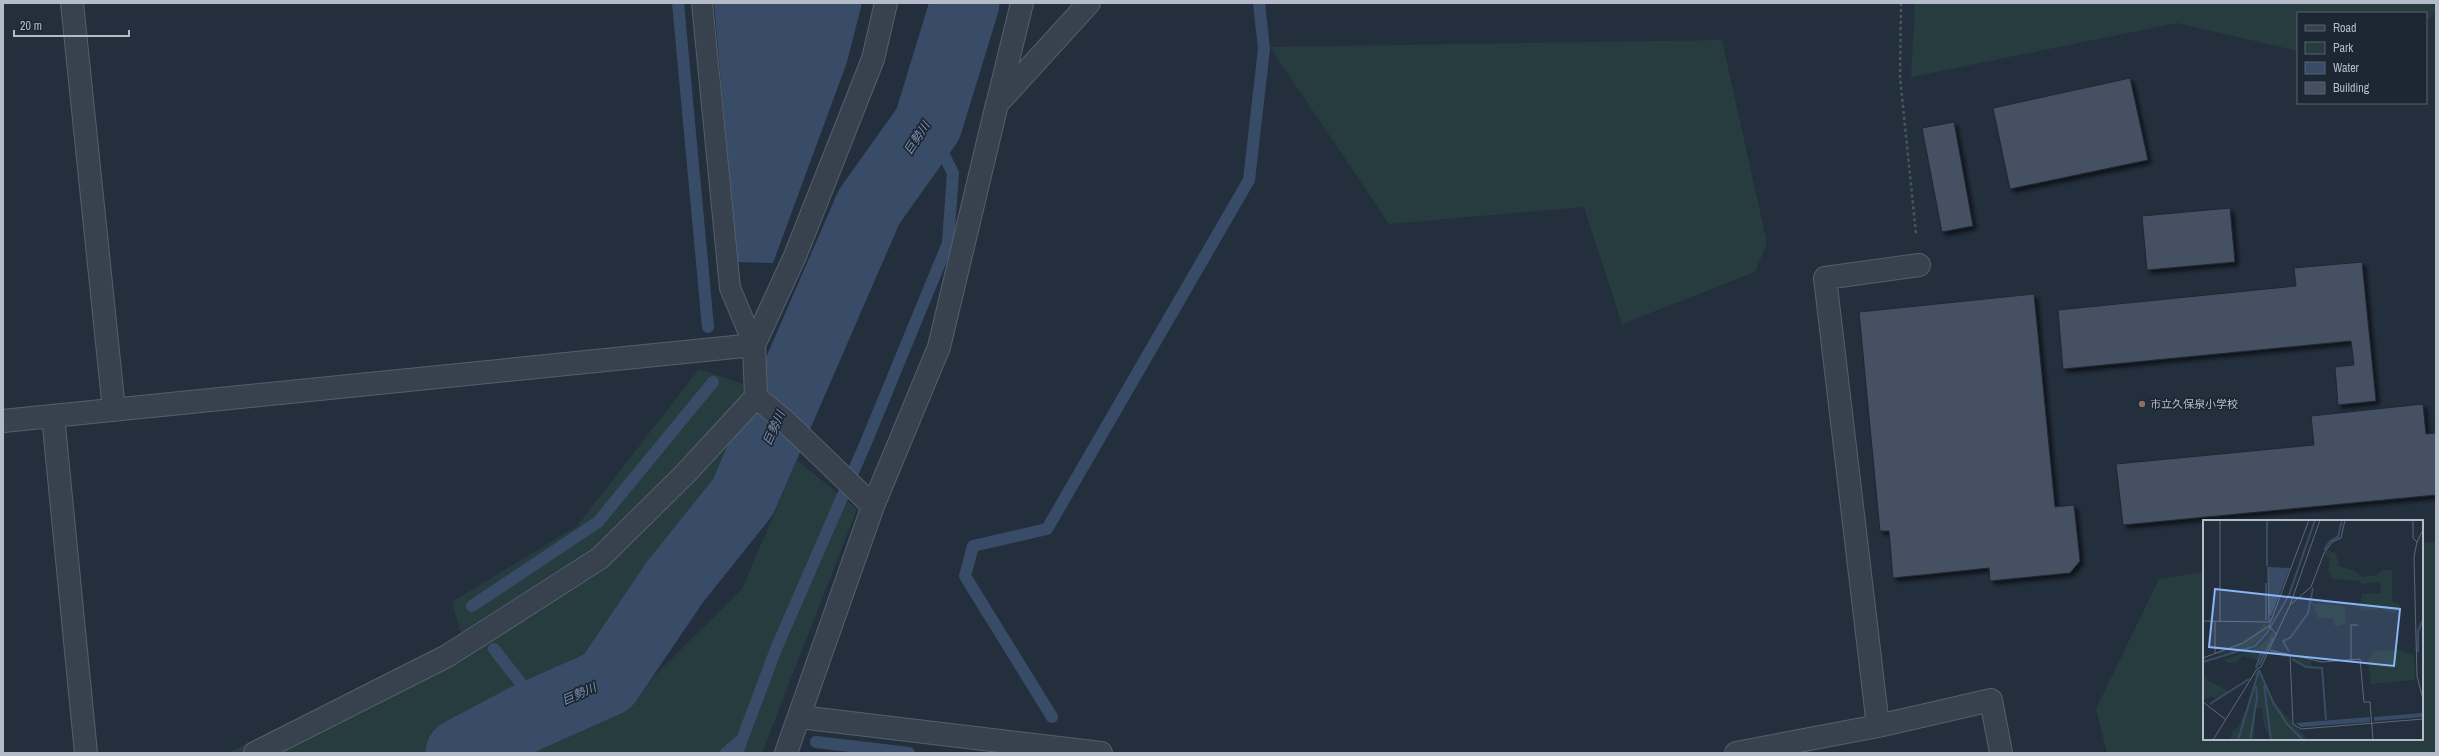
<svg xmlns="http://www.w3.org/2000/svg" width="2439" height="756" viewBox="0 0 2439 756" font-family="'Archivo Narrow','Noto Sans JP',sans-serif">
<style>
.green{fill:#263c3f}
.water{fill:#394c67}
.lines{fill:none;stroke-linecap:round;stroke-linejoin:round}
.stream{stroke:#394c67;stroke-width:12}
.river{stroke:#394c67;stroke-width:69}
.building{fill:#455162;stroke:#1f2835;filter:url(#shadow)}
.lane-casing{stroke:#565f6c;stroke-width:22}
.street-casing{stroke:#565f6c;stroke-width:24}
.path{stroke:#44595c;stroke-width:2.5;stroke-dasharray:3 3;stroke-linecap:butt}
.lane{stroke:#38414e;stroke-width:20}
.street{stroke:#38414e;stroke-width:22}
.education-dot{fill:#8d6e63;stroke:#1d2633;stroke-width:1.5}
.labels{text-anchor:middle;dominant-baseline:central;stroke-width:3.5;stroke-linejoin:round;paint-order:stroke}
.poi-label{font-size:11px;fill:#b4bcc9;stroke:#1d2633;text-anchor:start}
.water-label{font-size:12px;font-style:italic;fill:#7c92b1;stroke:#1d2633}
.inset-river{fill:none;stroke:#394c67;stroke-width:2}
.inset-road{fill:none;stroke:#5e6776;stroke-width:1}
.view{fill:#8ab4f8;fill-opacity:0.15;stroke:#8ab4f8;stroke-width:2}
.inset-edge{fill:none;stroke:#b4bcc9;stroke-width:2}
</style>
<defs>
<filter id="shadow"><feDropShadow dx="3.5" dy="3.5" stdDeviation="2" flood-color="#0009"/></filter>
</defs>
<rect width="100%" height="100%" fill="#242f3e"/>
<path class="green" d="M1915 3H2434L2436 13 2426 21V13H2298V51L2177 23 1911 77Z
M1722 40 1767 243 1755 272 1622 324 1584 207 1389 224 1270 47Z
M699 369 746 385 760 425 737 486 603 645 429 753H228L462 637 452 602 577 526Z
M797 460 857 509 762 753H508L518 745 631 699 742 589Z
M2436 541V753H2107L2096 709 2159 579 2204 572V739H2422V543Z"/>
<path class="water" d="M714 3H862L847 62 773 263 737 262Z"/>
<g class="lines">
<path class="stream" d="M678 3 708 327
M472 606 598 522 713 382
M494 649 523 686 526 718
M1052 717 965 576 973 546 1047 529 1249 180 1264 49 1259 3
M816 742 909 753
M726 753 741 740
M737 753 776 649 867 440 948 243 953 173 928 124"/>
<path class="river" d="M460 753 526 718 607 682 675 582 743 497 869 207 928 124 965 3"/>
</g>
<path class="building" d="M2130 78 2148 160 2010 189 1993 108Z
M1954 122 1973 226 1942 232 1922 128Z
M2230 208 2235 262 2147 270 2142 216Z
M2362 262 2376 401 2338 405 2335 367 2354 365 2351 341 2063 369 2058 310 2296 286 2294 268Z
M2034 294 2055 507 2074 505 2080 561 2070 573 1990 581 1989 568 1893 578 1889 531H1880L1859 312Z
M2423 404 2426 434 2436 433V495L2123 525 2116 464 2314 445 2311 416Z"/>
<g class="lines">
<defs>
<path id="lane" d="M702 3 730 288 754 345"/>
<path id="street" d="M72 3 114 410
M998 101 1022 3
M756 397 785 421 873 506
M53 416 86 753
M3 421 754 345
M800 717 1101 753
M1878 726 1825 278 1919 265
M255 753 447 656 600 558 686 473 756 397 754 345 795 256 873 59 886 3
M786 753 873 506 939 347 997 104 1089 3
M1736 753 1878 726 1991 700 2001 753"/>
</defs>
<use href="#lane" class="lane-casing"/>
<use href="#street" class="street-casing"/>
<path class="path" d="M1901 3 1900 77 1916 234"/>
<use href="#lane" class="lane"/>
<use href="#street" class="street"/>
</g>
<circle class="education-dot" cx="2142" cy="404" r="4"/>
<g class="labels">
<g class="poi-label">
<text x="2150" y="404">市立久保泉小学校</text>
</g>
<g class="water-label">
<text transform="translate(917 138) rotate(-57)">巨勢川</text>
<text transform="translate(774 428) rotate(-66)">巨勢川</text>
<text transform="translate(579 694) rotate(-24)">巨勢川</text>
</g>
</g>
<g transform="translate(2203 520)">
<rect width="220" height="220" fill="#242f3e"/>
<path d="M124 30 133 33 136 46 150 50 159 57 174 55 179 50H189V81L196 84 197 90 191 93 177 89 156 91 159 74 178 73 177 62 158 64V61L130 59 125 50 127 38 121 35ZM108 83 142 86 143 104 132 107 130 98H115ZM62 103 66 108 52 123 35 132 14 135 13 132 41 122V119L51 114ZM69 111 73 115 60 141 40 136 33 143H25L20 140 54 128 63 120ZM197 130 211 135 212 160 168 164 165 140 171 131ZM90 137 108 141V148L93 143 88 139ZM55 150 71 182 105 220 68 219 61 206 59 189 53 187 51 220H27L30 210 35 208 53 165 54 157 51 156ZM0 155 6 161 27 172 12 180 9 176 0 180Z" fill="#263c3f"/>
<path d="M66 47 87 48 68 96 66 95ZM220 193V197L171 201V197ZM167 197V202L98 207 93 203Z" fill="#394c67"/>
<path class="inset-river" d="M121 30 127 21 135 17 139 0M64 46V0M63 100V63M68 132 84 136M86 132 80 121 87 118 105 93 110 68M215 132V111L220 100M89 139 103 147 119 148 123 200M0 142 52 126 64 113 86 75 112 0M56 145 70 117M53 148 57 135 62 132M56 150 70 182 84 204 100 220M61 165 68 220M7 184 46 159M35 220 56 150M47 220 54 178 53 166"/>
<path class="inset-road" d="M210 0V18L214 22M220 10 214 22 211 37 214 156 220 179M87 85 117 0M0 101 66 102 65 47M17 102V0M66 106 74 115M67 130 119 142 157 139 161 182H167L170 220M12 134V102M87 135 90 204 98 209 220 199M0 138 40 123 66 106 106 0M148 140V105H155M0 182 22 199M10 220 54 149 58 147 87 85 108 67 121 33 129 22 138 18 142 0"/>
<path class="view" d="M12 69 197 89 191 146 6 127Z"/>
<rect width="220" height="220" class="inset-edge"/>
</g>
<rect width="2439" height="756" fill="none" stroke="#b4bcc9" stroke-width="8"/>
<rect x="2297" y="12" width="130" height="92" fill="#1d2633" stroke="#59626f"/>
<rect x="2305" y="25" width="20" height="6" fill="#38414e" stroke="#59626f"/>
<text x="2333" y="32" font-size="12" fill="#b4bcc9">Road</text>
<rect x="2305" y="42" width="20" height="12" fill="#263c3f" stroke="#59626f"/>
<text x="2333" y="52" font-size="12" fill="#b4bcc9">Park</text>
<rect x="2305" y="62" width="20" height="12" fill="#394c67" stroke="#59626f"/>
<text x="2333" y="72" font-size="12" fill="#b4bcc9">Water</text>
<rect x="2305" y="82" width="20" height="12" fill="#455162" stroke="#59626f"/>
<text x="2333" y="92" font-size="12" fill="#b4bcc9">Building</text>
<path d="M14 30v6h115v-6" fill="none" stroke="#b4bcc9" stroke-width="2"/>
<text x="20" y="30" font-size="12" fill="#b4bcc9" stroke="#1d2633" stroke-width="3" paint-order="stroke">20 m</text>
</svg>
